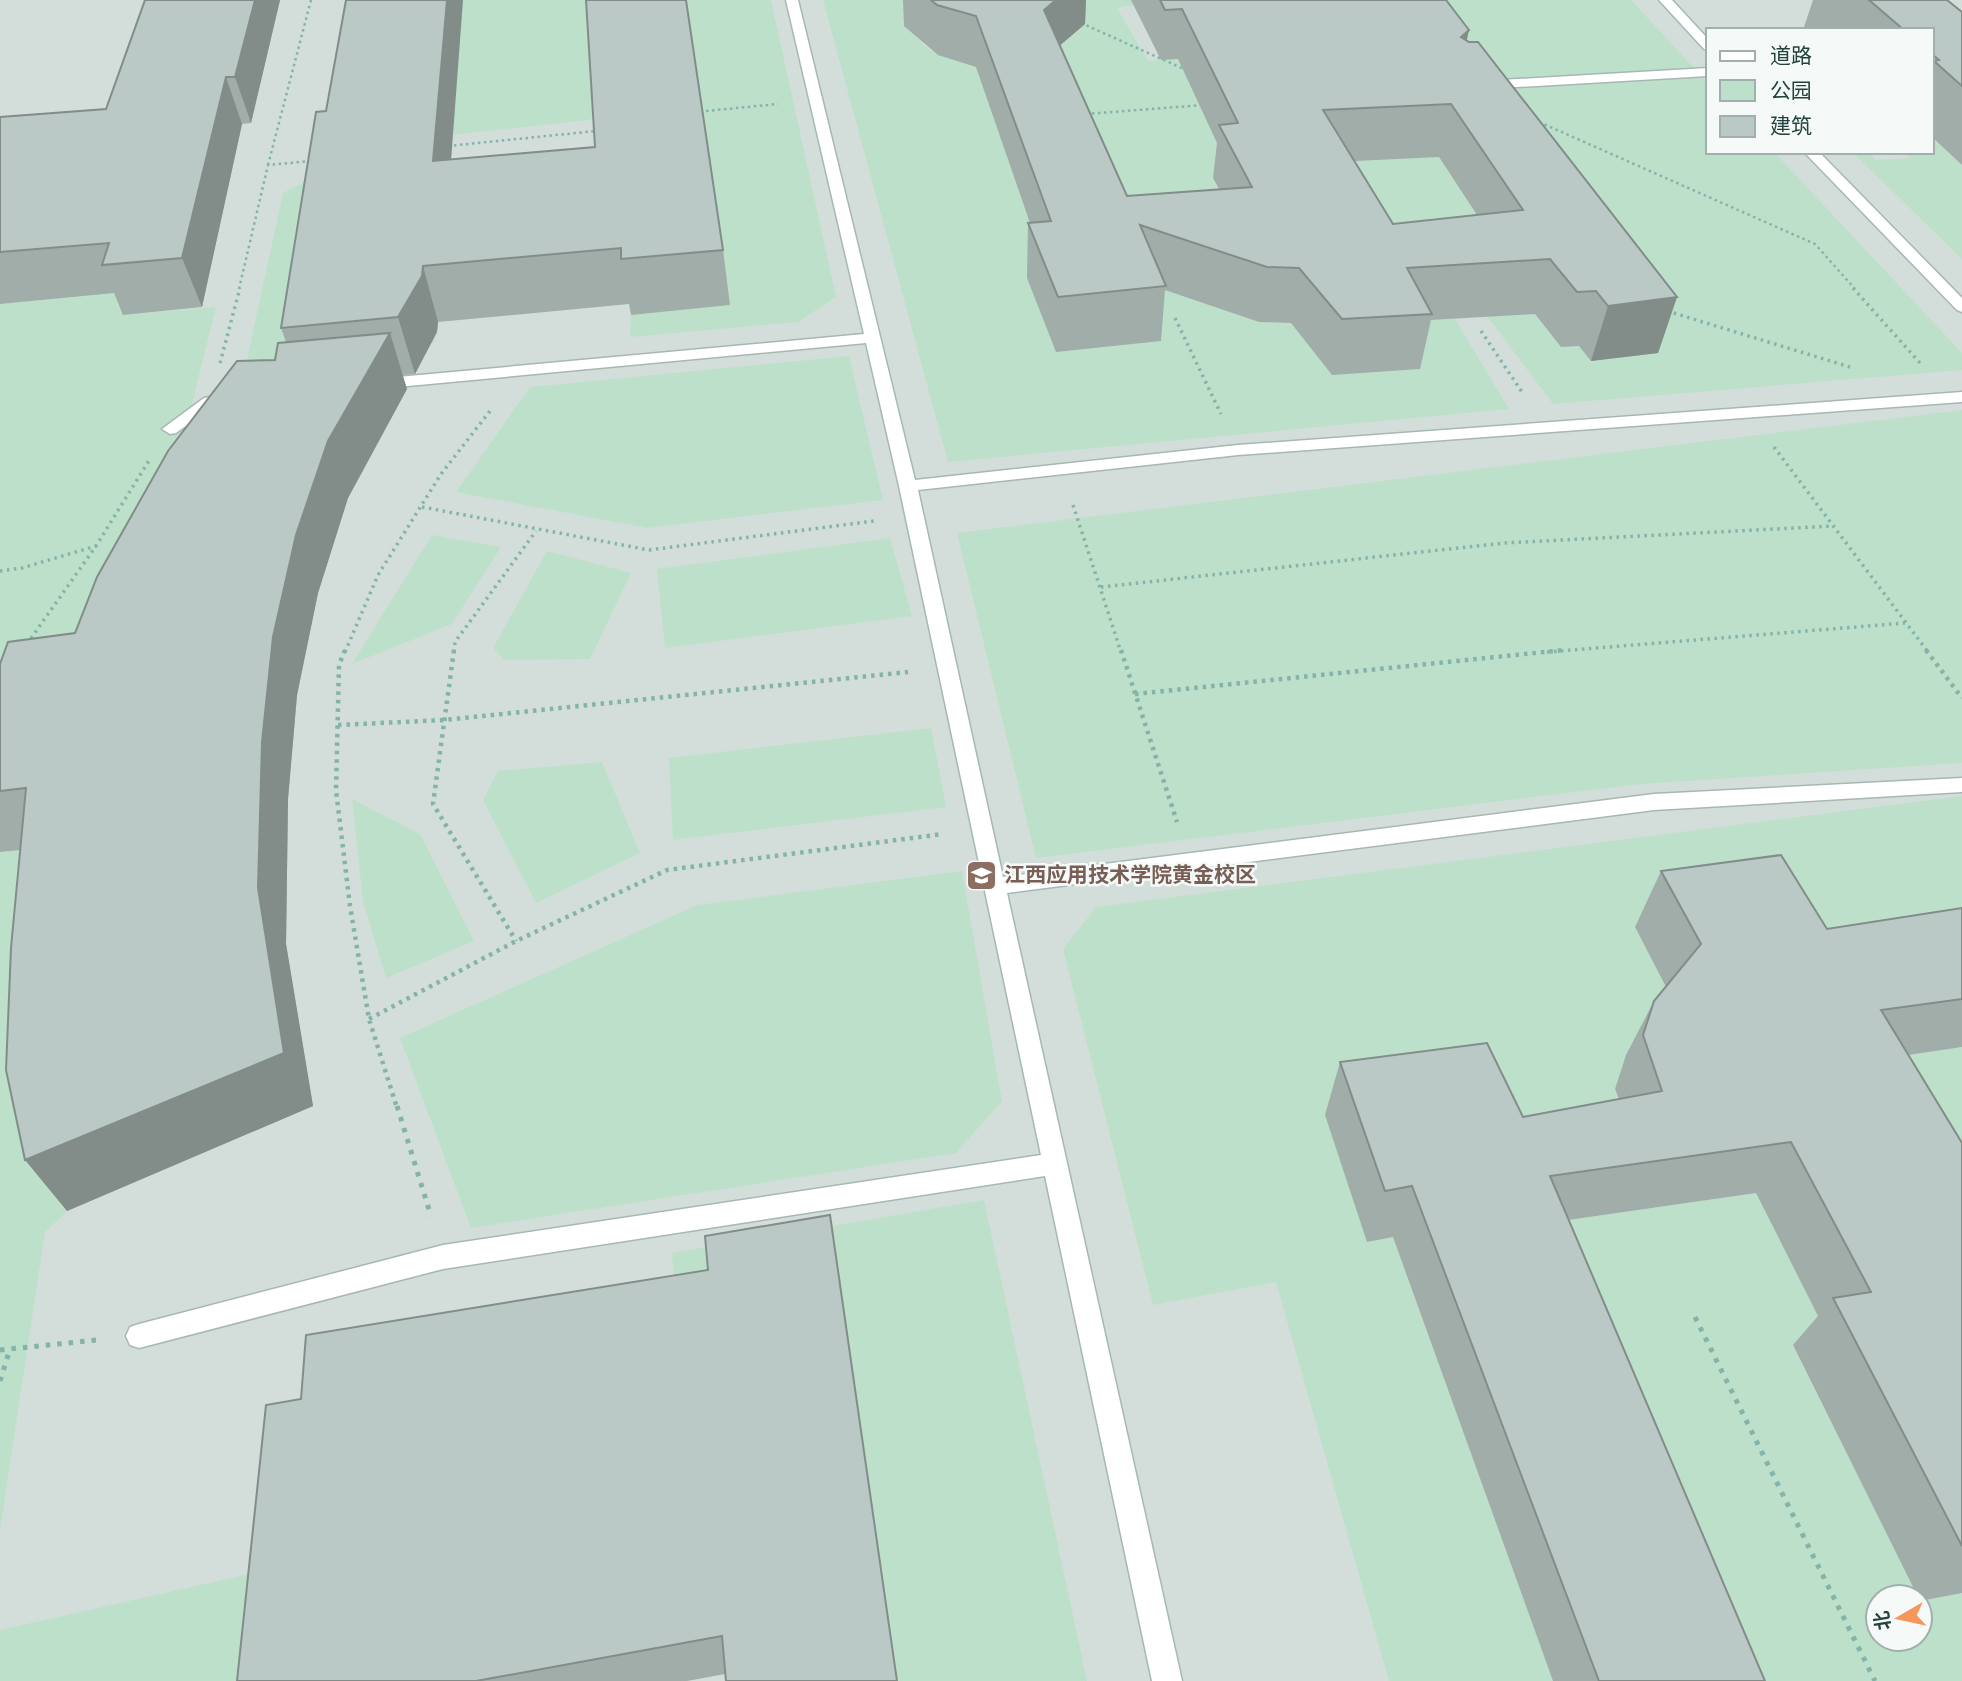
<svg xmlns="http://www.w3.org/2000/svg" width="1962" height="1681" viewBox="0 0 1962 1681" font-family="'Source Sans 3','Noto Sans SC',sans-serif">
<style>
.built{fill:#d3deda;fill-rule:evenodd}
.green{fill:#bde0cb}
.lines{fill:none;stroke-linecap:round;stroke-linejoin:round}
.minor-casing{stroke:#a7b7b3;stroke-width:3}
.path-far3{stroke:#84b3aa;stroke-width:2.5;stroke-dasharray:2.5 3.5;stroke-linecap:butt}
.path-far2{stroke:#84b3aa;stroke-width:3.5;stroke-dasharray:2.5 4.5;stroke-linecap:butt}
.path-far1{stroke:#84b3aa;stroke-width:4.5;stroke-dasharray:3.5 5;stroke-linecap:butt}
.path{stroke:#84b3aa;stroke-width:5;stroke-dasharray:4.5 7;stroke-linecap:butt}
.minor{fill:#fff;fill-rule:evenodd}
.wall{fill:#a0ada9;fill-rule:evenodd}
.shaded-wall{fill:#828d8a}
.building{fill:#bac9c5;stroke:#828d8a;stroke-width:2;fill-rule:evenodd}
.labels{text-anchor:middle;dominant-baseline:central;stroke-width:5;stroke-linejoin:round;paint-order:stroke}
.education-label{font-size:21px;font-weight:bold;fill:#785e54;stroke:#f5faf9;text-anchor:start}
</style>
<rect width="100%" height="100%" fill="#e5eeeb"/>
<path class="built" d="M0 0H1962V1681H0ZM1708 30H1932V152H1708ZM1878 1597H1920V1639H1878Z"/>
<path class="green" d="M462 0H611L599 119 451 135Z
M685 0H771L836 297 798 322 630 337 631 315 730 305Z
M823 0H956L914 31C926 61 966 60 994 65L1140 290 1185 286 1217 307 1259 322 1291 323 1332 375 1395 322 1455 319 1509 409 948 462Z
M1026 0H1131L1134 5 1117 8 1148 61 1334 49 1439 157 1509 265 1232 176 1231 213 1124 250Z
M1398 0H1631L1708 83V152H1774L1962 353V370L1553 404 1487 316 1535 314 1561 347 1579 346 1591 361Z
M1932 137 1962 165V259L1852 152H1868L1876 160 1910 158 1905 152H1932Z
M308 180 340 349 437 340 404 366 242 383 283 193Z
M129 291 124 315 216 307 192 403 199 420 0 824V304Z
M849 356 883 500 647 528 456 492 530 387Z
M1962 410V763L1641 784 1036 858 957 533Z
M432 535 501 547 452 624 352 664Z
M890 538 912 616 665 648 657 569Z
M547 551 631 573 590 659 504 660 493 648Z
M931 728 946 807 673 840 669 758Z
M602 762 640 853 536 903 483 800 498 771Z
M1962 796V957L1635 928 1684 1021 1649 1027 1626 1055 1615 1089 1633 1144 1367 1241 1393 1237 1553 1681H1389L1276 1282 1153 1305 1063 949 1096 907Z
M352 799 420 834 474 941 386 978 363 901Z
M62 845 48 1123 67 1211 45 1232 0 1530V852Z
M962 871 1002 1101 956 1153 471 1228 400 1038 697 905Z
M1962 1047V1268L1844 1064Z
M1756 1193 1830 1340 1793 1346 1918 1597H1878V1639H1920V1601L1962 1593V1681H1709L1524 1226Z
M984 1200 1087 1681H897L677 1326 672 1253Z
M290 1565 280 1681H0V1630Z"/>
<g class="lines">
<defs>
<path id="minor" d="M786 0H798L915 480 1238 445 1962 392V402L1238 455 918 490 1003 877 1654 794 1962 778V792L1654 810 1007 893 1182 1681H1152L1045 1176 443 1269 139 1348 130 1345 126 1336 130 1327 139 1324 443 1245 1041 1155 899 486 866 343 376 389 368 384 376 379 864 334Z
M1659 0H1672L1708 39V50L1704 49Z
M1708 68V76L1483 89 1477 85 1483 81Z
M1804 152H1819L1962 298V312L1957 310Z
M229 394 237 399 235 402 214 405 176 433 170 434 162 429 204 398Z"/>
</defs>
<use href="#minor" class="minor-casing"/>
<path class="path-far3" d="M1081 23 1184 69
M706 111 778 104
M1086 114 1203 105
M1539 122 1815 244 1855 289
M448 146 596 131
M268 165 311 0
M239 289 268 165 311 161"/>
<path class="path-far2" d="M1853 288 1920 363
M1667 311 1850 367
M1175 318 1221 414
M1481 331 1522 392
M220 363 240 288
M1774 447 1928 652
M1073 505 1121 652
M422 507 649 550 874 521
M0 571 22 568 96 546
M1101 587 1504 543 1833 526
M27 644 96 546 150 459
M345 652 378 575 441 474 490 411
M454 652 455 642 536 531
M1547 652 1905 623"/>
<path class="path-far1" d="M345 650 339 665 336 790 350 906 369 1019 397 1108
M454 650 433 804 516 941
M1121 650 1177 822
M1926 650 1962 698
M1135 694 1564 650
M338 725 444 720 908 672
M369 1019 516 941 667 870 943 834"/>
<path class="path" d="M397 1106 431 1216
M1695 1317 1875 1681
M0 1350 97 1340
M0 1381 10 1349"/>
<use href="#minor" class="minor"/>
</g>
<path class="wall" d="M280 0 251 123 242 124 202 307 123 315 114 293 0 304V117L106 109Z
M903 0H1086L1085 24 1060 45 1127 196 1219 189 1213 178 1217 143 1178 59 1161 60 1131 0H1446L1466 40 1677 297 1658 353 1591 361 1579 346 1561 347 1535 314 1431 320 1420 369 1332 375 1291 323 1259 322 1165 290 1161 341 1056 352 1027 278 1028 223H1030L976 67 938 55 904 26ZM1439 157 1477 215 1393 224 1355 161Z
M1813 0H1947L1962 12V165L1932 137V30H1803Z
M451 159 723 250 730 305 631 315 629 304 438 322 437 332 415 374 402 375 407 389 348 498 318 593 297 695 288 799 286 944 313 1106 67 1211 21 850 0 852V664L75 633 275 360 286 342 281 328Z
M1661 871 1827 929 1962 908V1047L1908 1055 1962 1143V1593L1920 1601V1597H1918L1793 1345 1818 1316 1756 1193 1568 1220 1765 1681H1553L1393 1237 1367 1242 1325 1115 1340 1062 1523 1117 1619 1099 1615 1089 1626 1055 1654 1001 1666 987 1635 927Z
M830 1215 725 1674 687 1681H237L301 1399 708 1270Z"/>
<path class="shaded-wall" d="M255 0H280L251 123 235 77Z
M447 0H463L447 215 433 161Z
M1056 0H1086L1085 24 1043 60 1044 10Z
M1469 30 1458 81 1461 37Z
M226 77 242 124 202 307 182 258Z
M423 266 438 322 437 332 415 374 398 317Z
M1677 297 1658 353 1591 361 1608 306Z
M390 333 407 389 348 498 318 593 297 695 288 799 286 944 313 1106 67 1211 25 1160 258 888 262 742 273 637 296 535 328 441Z"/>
<path class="building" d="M145 0H255L235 77H226L182 258 102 265 109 243 0 252V117L106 109Z
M346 0H447L433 161 595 147 586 0H686L723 250 621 259V248L423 266 422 276 398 317 281 328 316 112 326 111Z
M931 0H1056L1044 10 1127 196 1252 187 1219 125 1238 123 1182 9 1165 10 1160 0H1446L1469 30 1461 37 1469 42H1478L1677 297 1608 306 1596 291 1577 292 1550 259 1407 268 1432 314 1342 319 1299 268 1267 267 1140 225 1166 286 1058 297 1028 223 1051 221 976 16 937 5ZM1451 104 1523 210 1393 224 1323 110Z
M1869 0H1947L1962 12V86L1934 61 1939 60 1932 54V30H1904Z
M390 333 328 441 296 535 273 637 262 742 258 888 284 1053 25 1160 6 1070 11 948 26 788 0 791V664L8 642 75 633 97 577 168 451 237 361 275 360 278 343Z
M1781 855 1827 929 1962 908V999L1881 1010 1962 1143V1546L1833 1298 1871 1292 1791 1142 1550 1176 1765 1681H1599L1412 1186 1385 1191 1340 1062 1487 1043 1523 1117 1662 1091 1643 1035 1654 1001 1701 944 1661 871Z
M830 1215 897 1681H726L722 1636 476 1681H237L266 1405 301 1399 306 1335 708 1270 705 1236Z"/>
<defs>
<symbol id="university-square" viewBox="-11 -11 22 22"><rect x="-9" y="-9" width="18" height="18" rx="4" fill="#8d6e63" stroke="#f5faf9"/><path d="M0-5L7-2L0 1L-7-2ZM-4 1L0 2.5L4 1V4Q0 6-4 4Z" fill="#fff"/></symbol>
</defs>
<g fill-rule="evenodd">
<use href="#university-square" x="964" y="858" width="35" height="35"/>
</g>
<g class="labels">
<g class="education-label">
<text x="1004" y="875">江西应用技术学院黄金校区</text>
</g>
</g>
<rect x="1706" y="28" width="228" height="126" fill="#f5faf9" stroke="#a1b0ae" stroke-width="2"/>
<rect x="1720" y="51" width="35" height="10" fill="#ffffff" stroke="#a1b0ae" stroke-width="2"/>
<text x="1770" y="63" font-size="21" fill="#23413d">道路</text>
<rect x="1720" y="80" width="35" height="21" fill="#bde0cb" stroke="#a1b0ae" stroke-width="2"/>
<text x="1770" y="98" font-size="21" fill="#23413d">公园</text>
<rect x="1720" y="116" width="35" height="21" fill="#bac9c5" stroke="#a1b0ae" stroke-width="2"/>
<text x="1770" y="133" font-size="21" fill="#23413d">建筑</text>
<g transform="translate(1899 1618) rotate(261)"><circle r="33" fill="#f5faf9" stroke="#a1b0ae" stroke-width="2"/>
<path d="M0-5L12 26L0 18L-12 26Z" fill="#f6965b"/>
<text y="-10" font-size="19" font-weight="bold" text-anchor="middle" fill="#23413d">北</text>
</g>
</svg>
